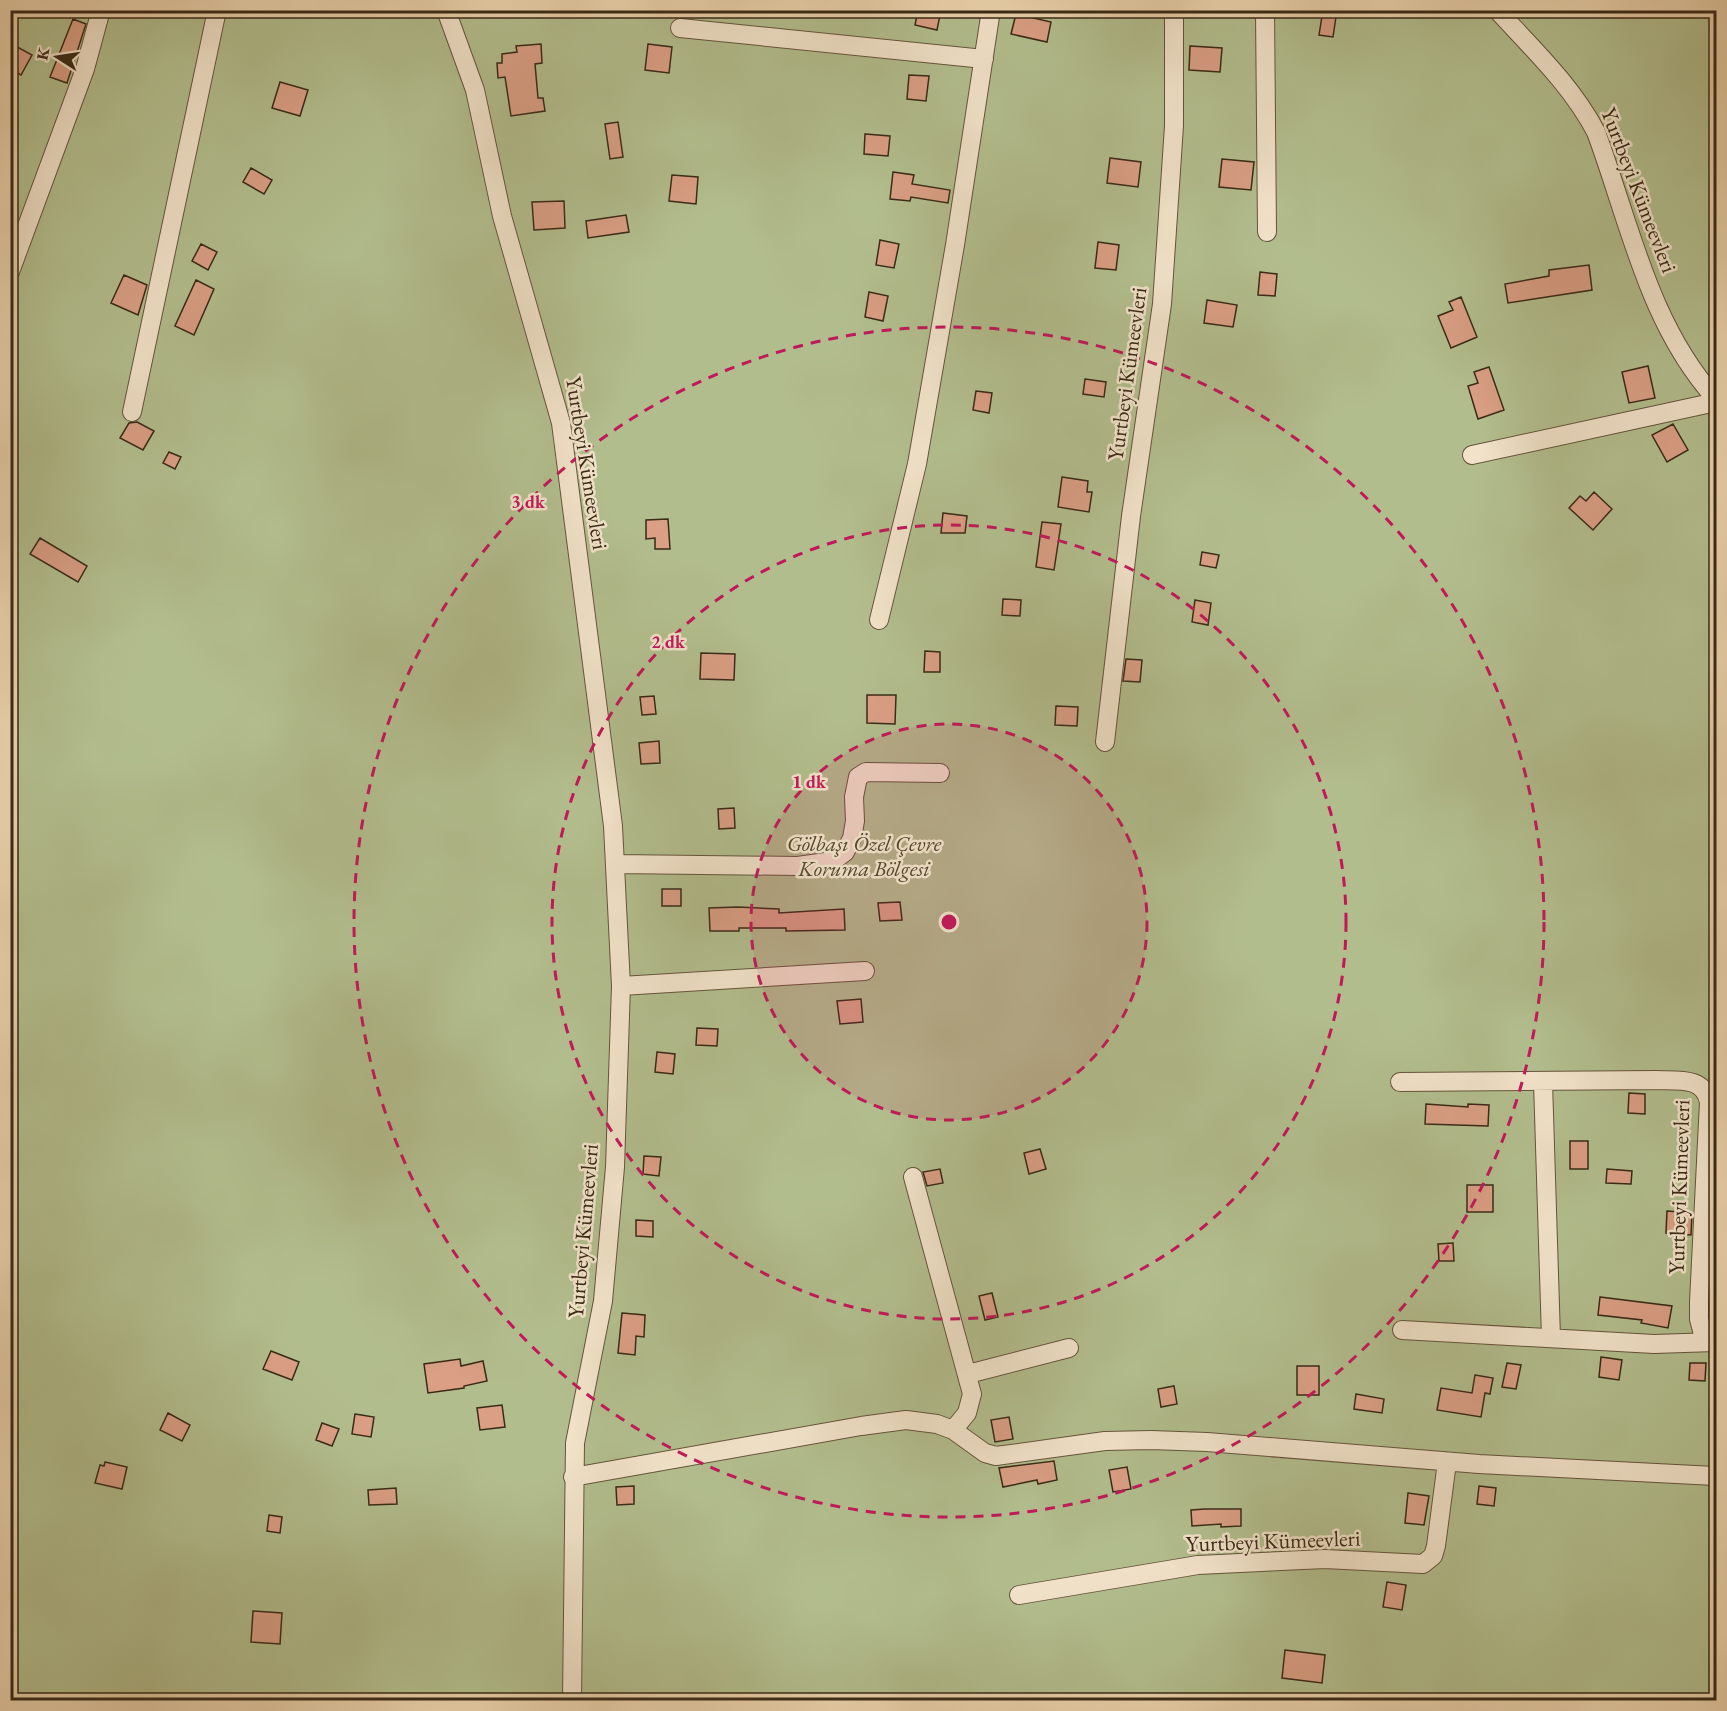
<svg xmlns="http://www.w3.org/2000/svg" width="1727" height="1711" viewBox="0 0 1727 1711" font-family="'EB Garamond',serif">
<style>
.green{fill:#b2bd8d;stroke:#767452;stroke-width:1.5}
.building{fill:#da9f85;stroke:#392a16;stroke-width:1.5}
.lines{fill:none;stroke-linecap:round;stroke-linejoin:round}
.minor-casing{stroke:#65543c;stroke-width:20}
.minor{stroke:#f1e2c9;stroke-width:18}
.ring{fill:none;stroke:#c2185b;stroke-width:3;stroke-dasharray:10 8}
.labels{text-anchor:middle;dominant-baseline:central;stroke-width:5;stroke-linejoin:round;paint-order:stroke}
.street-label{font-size:22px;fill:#392a16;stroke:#f1e2c9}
.park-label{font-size:22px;font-style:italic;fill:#51472e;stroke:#f1e2c9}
.centre{fill:#c2185b;stroke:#f1e2c9;stroke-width:3}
.ring-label{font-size:18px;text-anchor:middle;font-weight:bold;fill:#c2185b;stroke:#f1e2c9;stroke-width:5;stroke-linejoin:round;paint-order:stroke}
</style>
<rect width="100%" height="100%" fill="#ead2ac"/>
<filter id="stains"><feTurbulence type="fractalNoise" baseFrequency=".00333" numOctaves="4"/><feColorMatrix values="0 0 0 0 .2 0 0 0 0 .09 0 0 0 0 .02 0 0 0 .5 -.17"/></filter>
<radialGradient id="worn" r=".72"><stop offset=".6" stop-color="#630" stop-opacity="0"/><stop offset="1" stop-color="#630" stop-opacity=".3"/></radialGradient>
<path class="green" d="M10 11H1716V1700H11Z"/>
<path class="building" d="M918 10H941L937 30 915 25Z
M1323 10H1337L1333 37 1319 35Z
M1016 14 1051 22 1047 42 1011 34Z
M73 19 86 24 67 83 50 77Z
M10 43 32 55 21 75 10 69Z
M541 44 542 63 535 64 538 98H543L545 111 511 116 505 77 498 78 497 63H502V54L517 52 516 46Z
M648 44 672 47 669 73 645 70Z
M1190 46 1222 48 1220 72 1189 70Z
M909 75 929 76 926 101 907 99Z
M280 82 308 90 300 116 272 108Z
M618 122 623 157 610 159 605 124Z
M865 134 890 136 888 156 864 154Z
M1110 158 1141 162 1138 187 1107 183Z
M1222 159 1254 162 1251 190 1219 187Z
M251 168 272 180 264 194 243 182Z
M893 172 914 175 912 184 950 190 948 203 911 197 910 201 890 199Z
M672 175 698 177 696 204 669 201Z
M564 201 565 228 534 230 532 202Z
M626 215 629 232 588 238 586 221Z
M880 240 899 244 894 268 876 265Z
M1098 242 1119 245 1116 270 1095 268Z
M201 244 217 252 208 270 192 261Z
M1589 265 1592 290 1508 303 1505 284 1549 276V270Z
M1260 272 1277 274 1275 296 1258 295Z
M124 275 147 285 138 315 111 303Z
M196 280 214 289 194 335 175 326Z
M869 292 888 296 883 321 865 317Z
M1461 297 1477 337 1451 348 1438 316 1453 310 1449 302Z
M1207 300 1237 305 1233 327 1204 323Z
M1648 366 1655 398 1629 403 1622 372Z
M1489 367 1504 410 1478 419 1468 386 1478 383 1474 372Z
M1085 379 1106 382 1104 397 1083 394Z
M976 391 992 393 989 413 973 410Z
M137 422 154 431 143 450 120 438 129 423Z
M1673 424 1688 450 1667 462 1652 435Z
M169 452 181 457 175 469 163 463Z
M1062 477 1088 481 1087 492H1092L1089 512 1058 507Z
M1594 492 1612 509 1593 530 1569 508 1580 496 1586 501Z
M943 513 967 516 965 533H941Z
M668 519 670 549H655V538L646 539V520Z
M1042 522 1061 524 1054 570 1036 567Z
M40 538 87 566 78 582 30 554Z
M1202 552 1219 555 1216 568 1200 565Z
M1003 599 1021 600 1020 616 1002 615Z
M1195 600 1211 603 1208 625 1192 622Z
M925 651 940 652V672H924Z
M701 653 735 654 734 680 700 679Z
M1126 659 1142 660 1140 682 1123 681Z
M867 695H896L895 724 867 723Z
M654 696 656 714 642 715 640 697Z
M1056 706 1078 707 1077 726 1055 725Z
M659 741 660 763 641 764 639 743Z
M734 808 735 828 719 829 718 809Z
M662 889H681V906H662Z
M900 902 902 920 880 921 878 903Z
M738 907 779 909V913L844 909 845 930 786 931V928H739V931H710L709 908Z
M861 999 863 1022 840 1024 837 1001Z
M697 1028 718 1029 717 1046 696 1045Z
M657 1052 675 1054 673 1074 655 1072Z
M1629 1093 1645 1094V1114L1628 1113Z
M1426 1104 1468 1107V1104L1489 1105 1488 1126 1425 1124Z
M1570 1141H1588V1169H1570Z
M1040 1149 1046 1169 1029 1174 1024 1153Z
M644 1156 661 1157 659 1176 643 1174Z
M940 1169 943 1183 927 1186 923 1172Z
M1607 1169 1632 1171 1631 1184 1606 1183Z
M1467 1185H1493V1212H1467Z
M1667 1211 1692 1213 1691 1235 1666 1233Z
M636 1220 653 1221V1237L636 1236Z
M1453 1243 1454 1261H1439L1438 1244Z
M992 1293 998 1317 985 1320 979 1296Z
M1600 1297 1672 1306 1668 1328 1641 1323 1642 1320 1598 1315Z
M622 1313 645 1315 644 1337 636 1336 635 1355 618 1353Z
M271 1351 299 1362 292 1380 263 1369Z
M1601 1357 1622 1360 1619 1380 1599 1377Z
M460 1359 461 1366 483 1361 487 1381 464 1386V1388L428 1393 424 1364Z
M1507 1363 1521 1365 1516 1389 1502 1387Z
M1690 1363H1706L1705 1381 1689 1380Z
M1297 1366H1319V1395H1297Z
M1475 1375 1493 1378 1490 1394 1485 1393 1481 1417 1437 1410 1441 1388 1472 1393Z
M1174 1386 1177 1404 1161 1407 1158 1389Z
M1356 1394 1384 1399 1382 1413 1354 1409Z
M502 1405 505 1427 480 1430 477 1408Z
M168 1413 190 1425 182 1441 160 1430Z
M355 1414 374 1417 371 1437 352 1434Z
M1009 1417 1013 1439 995 1442 991 1420Z
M322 1423 339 1429 332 1446 316 1440Z
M1054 1461 1057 1480 1038 1484 1037 1480 1003 1487 999 1468Z
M105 1462 127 1467 122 1489 95 1483 100 1465 104 1466Z
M1127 1467 1131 1489 1113 1492 1109 1470Z
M634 1486V1504L617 1505 616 1487Z
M1479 1486 1496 1488 1494 1506 1477 1504Z
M396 1488 397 1504 369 1505 368 1490Z
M1408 1493 1429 1496 1424 1525 1405 1523Z
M1205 1509H1241V1526L1221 1527V1524L1192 1526 1191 1510Z
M269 1515 282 1517 280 1533 267 1531Z
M1387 1582 1406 1585 1402 1610 1383 1607Z
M253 1611 282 1613 280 1644 251 1642Z
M1285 1650 1325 1655 1322 1683 1282 1678Z"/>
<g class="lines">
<defs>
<path id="minor" d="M446 10 475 90 502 216 561 423 613 826 621 986 615 1167 603 1301 575 1443 572 1700
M1265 10 1267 232
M1497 10C1533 49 1572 86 1596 132 1630 224 1649 325 1716 399
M680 28 984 59
M10 272 85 69 101 10
M132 412 217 10
M1472 455 1716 402
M879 620 917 464 955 245 991 10
M1105 742 1131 516 1162 304 1174 126V10
M616 864 798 866 833 861 845 852 852 838 855 821 854 797 858 777 866 772 940 773
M621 986 865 971
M1400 1082 1656 1080C1677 1081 1704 1076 1709 1102L1699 1302V1319L1705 1342
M1543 1082 1551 1338
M913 1177 972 1394 967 1413 953 1430
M1402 1330 1654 1344 1715 1342
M968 1374 1069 1348
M573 1477 861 1426 906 1420 937 1424 953 1430 985 1453 996 1456 1105 1441 1151 1440 1207 1442 1479 1464 1715 1476
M1019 1595 1198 1565 1325 1559 1423 1564 1433 1556 1436 1546 1447 1462"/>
</defs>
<use href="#minor" class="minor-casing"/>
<use href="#minor" class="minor"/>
</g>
<circle cx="949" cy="922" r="198" fill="#c2185b" fill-opacity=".12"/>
<g class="ring">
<circle cx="949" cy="922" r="198"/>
<circle cx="949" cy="922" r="397"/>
<circle cx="949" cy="922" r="595"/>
</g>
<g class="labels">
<g class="street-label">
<text transform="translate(1639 190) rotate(69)">Yurtbeyi Kümeevleri</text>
<text transform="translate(1127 374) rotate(-82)">Yurtbeyi Kümeevleri</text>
<text transform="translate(587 463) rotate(81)">Yurtbeyi Kümeevleri</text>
<text transform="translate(1679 1187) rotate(-88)">Yurtbeyi Kümeevleri</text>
<text transform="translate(583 1231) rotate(-85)">Yurtbeyi Kümeevleri</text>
<text transform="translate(1273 1541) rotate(-2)">Yurtbeyi Kümeevleri</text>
</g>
<g class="park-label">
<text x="864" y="843">Gölbaşı Özel Çevre<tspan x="864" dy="25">Koruma Bölgesi</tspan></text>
</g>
</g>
<circle cx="949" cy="922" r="9" class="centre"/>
<g class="ring-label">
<text x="528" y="508">3 dk</text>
<text x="668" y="648">2 dk</text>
<text x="809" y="788">1 dk</text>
</g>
<rect width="1727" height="1711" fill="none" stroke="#ead2ac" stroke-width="36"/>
<rect x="12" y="12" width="1703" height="1687" fill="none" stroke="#392a16" stroke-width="3"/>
<rect x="18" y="18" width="1691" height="1675" fill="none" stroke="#392a16" stroke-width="1.5"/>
<g transform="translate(57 57) rotate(282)" stroke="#f1e2c9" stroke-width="4.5" paint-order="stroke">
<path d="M0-4.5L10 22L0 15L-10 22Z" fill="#392a16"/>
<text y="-9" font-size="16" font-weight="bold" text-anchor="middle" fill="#392a16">K</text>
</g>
<rect width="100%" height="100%" filter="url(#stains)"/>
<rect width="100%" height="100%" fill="url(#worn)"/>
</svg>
